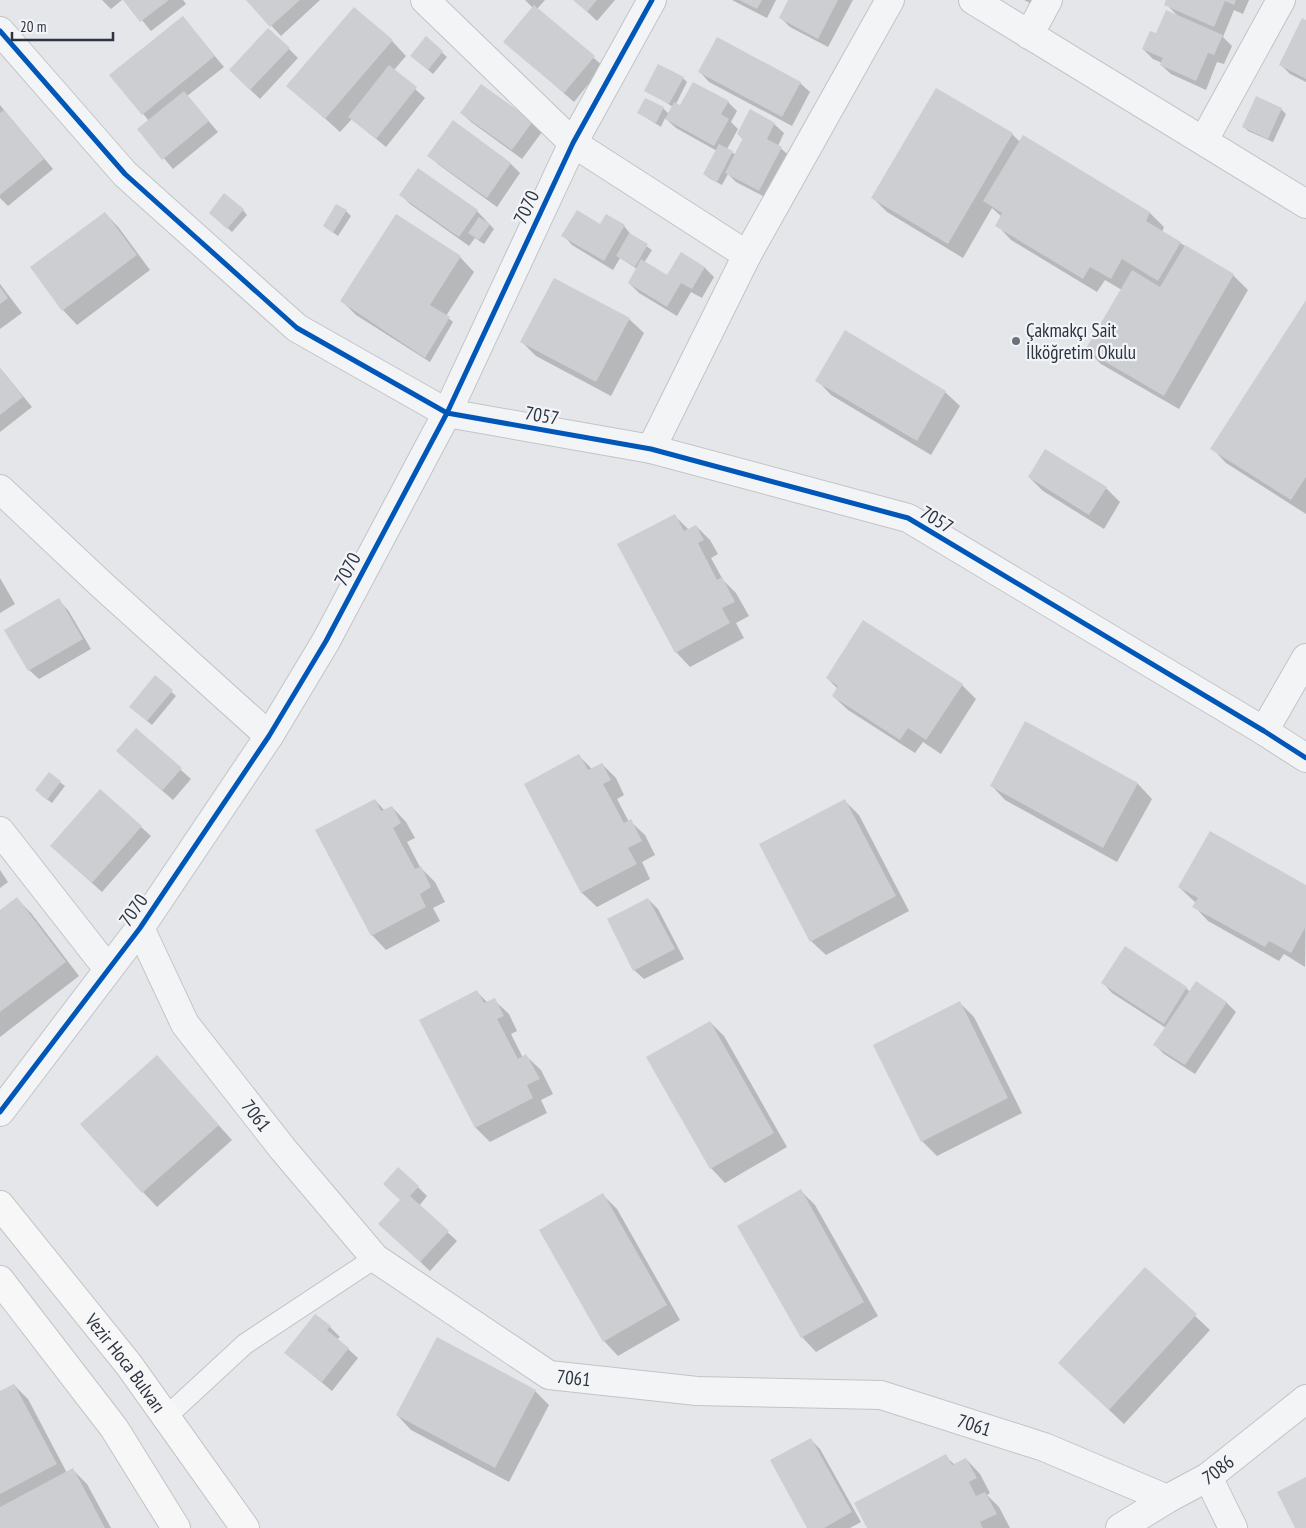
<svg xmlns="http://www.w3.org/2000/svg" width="1306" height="1528" viewBox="0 0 1306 1528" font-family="'PT Sans Narrow',sans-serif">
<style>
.shadow{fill:#0003}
.building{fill:#ccced1}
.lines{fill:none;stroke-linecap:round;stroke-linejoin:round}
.service-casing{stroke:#c2c4c7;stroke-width:22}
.minor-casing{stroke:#c2c4c7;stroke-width:30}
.tertiary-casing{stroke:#c2c4c7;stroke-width:30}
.secondary-casing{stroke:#c2c4c7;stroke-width:30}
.service{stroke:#f3f4f5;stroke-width:20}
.minor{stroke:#f3f4f5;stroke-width:28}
.tertiary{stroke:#f3f4f5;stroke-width:28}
.secondary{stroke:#f7f7f7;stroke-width:28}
.cycleway-casing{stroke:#f2f4f7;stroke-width:8}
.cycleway{stroke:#0057b8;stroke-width:5}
.poi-dot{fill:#6c727c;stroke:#f2f4f7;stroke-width:2}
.labels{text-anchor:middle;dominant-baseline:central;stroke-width:4.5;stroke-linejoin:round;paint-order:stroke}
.street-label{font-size:19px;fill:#2c3341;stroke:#f2f4f7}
.poi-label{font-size:19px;fill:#2c3341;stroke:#f2f4f7;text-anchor:start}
</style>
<rect width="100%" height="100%" fill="#e4e6e9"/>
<path class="shadow" d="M102 0H122L111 9Z
M125 0H183L186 4 151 31Z
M247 0H320L281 36Z
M525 0H545L537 9 603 66 574 102 505 42 533 8Z
M575 0H615L597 21Z
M732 0H776L767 18Z
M789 0H853L828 47 790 27 780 17Z
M1024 0H1044L1040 8Z
M1168 0H1249L1243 14 1234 10 1223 37 1232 46 1224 64 1217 62 1206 90 1171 74 1161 65 1162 63 1153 59 1143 49 1179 17 1166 4Z
M182 17 224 67 187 96 218 132 173 169 139 129 149 121 111 75Z
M1306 22V82L1290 74 1280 64Z
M426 38 447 57 433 74 416 60Z
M392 41 406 56 394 70 425 98 386 147 352 119 340 132 288 85Z
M289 49 298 58 260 99 240 80Z
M700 72 800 83 810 92 792 126 709 82Z
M683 78 687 82 676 104 681 107 728 102 737 111 731 122 738 129 727 149 736 155 744 140 738 134 774 124 784 133 778 146 791 157 769 199 736 182 728 174 722 185 709 178 704 174 717 151 676 128 665 118 661 127 639 113 663 108 669 114 673 107 646 90Z
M936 90 1012 134 1020 142 1024 137 1150 213 1164 227 1162 232 1233 275 1248 290 1179 409 1101 364 1087 350 1122 290 1105 280 1097 292 1011 240 997 225 1002 217 992 208 963 258 887 212 873 198Z
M0 105 53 169 8 206 0 198Z
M1281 109 1286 114 1273 142 1248 131 1244 127Z
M462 113 532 122 542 132 522 159 471 122Z
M453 122 511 164 520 173 497 207 439 165 429 156Z
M401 195 477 211 494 229 484 244 475 238 469 246 410 204Z
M243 210 247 215 232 232 215 217Z
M346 211 351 216 338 236 324 226Z
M105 213 119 228 150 270 77 325 63 310Z
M600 226H624L633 237 652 250 644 263 668 277 681 254 705 268 714 277 702 298 691 292 677 316 639 293 629 283 637 269 620 258 613 270 572 245 563 235Z
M460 257 474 272 446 316 453 322 430 362 356 315 342 301Z
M0 284 22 313 0 329Z
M1306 302V514L1226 463 1212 448Z
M629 319 644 333 611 396 536 356 522 342Z
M846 332 945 392 960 406 931 455 831 395 817 380Z
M0 368 32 407 0 432Z
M1029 477 1106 488 1120 502 1104 529 1043 491Z
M675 516 689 530 696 526 710 540 718 554 711 558 723 580 736 593 749 616 736 623 744 638 690 667 676 652Z
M0 578 15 604 0 613Z
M58 600 68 610 91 649 39 679 29 670Z
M155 677 176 696 152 725 135 711Z
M827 678 962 685 976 699 941 754 923 742 915 753 848 710 833 696 838 689Z
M1026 723 1138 784 1152 799 1117 862 1005 800 991 785Z
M136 730 191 779 173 800 127 760Z
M579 756 592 769 602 764 616 778 624 795 617 799 629 822 630 821 645 835 655 855 642 862 650 879 597 907 582 893 525 784Z
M49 774 65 786 52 803 41 795Z
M375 800 385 811 392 807 406 822 415 838 407 842 420 867 435 882 445 902 433 908 440 921 386 950 372 935Z
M845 801 859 815 909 911 826 955 811 941Z
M141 827 151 836 102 892 62 856Z
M0 870 8 882 0 888Z
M1179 887H1306L1305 967 1284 954 1279 961 1208 921 1194 906 1196 903Z
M17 899 31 913 79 976 0 1037V912Z
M648 899 658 909 684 959 644 979 634 970Z
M1103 983 1186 988 1190 992 1196 983 1227 1003 1236 1012 1195 1074 1164 1054 1155 1045 1166 1028 1112 993Z
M477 992 488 1003 494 1000 509 1014 517 1031 511 1034 523 1058 526 1056 541 1070 553 1094 541 1100 547 1113 490 1142 476 1128 421 1021Z
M960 1003 974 1017 1022 1113 937 1156 922 1141Z
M710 1022 724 1036 787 1147 725 1183 711 1168Z
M157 1057 232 1140 157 1207 143 1192Z
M418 1187 427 1196 419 1206 457 1241 430 1271 380 1224Z
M801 1191 815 1205 878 1316 816 1352 802 1337Z
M603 1195 617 1209 680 1320 618 1356 604 1341Z
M1145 1269 1210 1330 1124 1424 1074 1377Z
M315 1315 330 1327 340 1337 337 1339 358 1358 332 1391 286 1353Z
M14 1385 28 1399 67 1473 73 1470 87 1484 111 1528H0V1392Z
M535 1391 549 1405 509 1482 411 1430 397 1415Z
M810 1439 820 1449 861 1522 850 1528H809Z
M945 1456 955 1465 966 1459 980 1474 990 1493 987 1495 999 1507 1010 1528H868Z"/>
<path class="building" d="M123 0H169L140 22Z
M246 0H300L270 27Z
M573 0H597L587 12Z
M739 0H762L757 9Z
M788 0H838L818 39 779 18Z
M1166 0H1236L1234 5 1225 1 1214 27 1164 5Z
M534 5 595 56 564 93 503 42Z
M354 7 393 40 325 119 286 86Z
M1166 10 1223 35 1214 55 1208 53 1196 81 1160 65 1163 58 1142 49 1150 31 1156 33Z
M183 16 215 56 142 115 109 75Z
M1302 18 1306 20V79L1279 65Z
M268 28 290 48 250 90 229 70Z
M426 36 443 51 428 70 410 56Z
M717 37 801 82 782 117 698 72Z
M658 64 684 77 669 104 644 91Z
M389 65 417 87 376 139 348 117Z
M693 82 729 101 721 114 729 119 714 146 665 119 674 102 680 105Z
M481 84 533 121 512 150 460 113Z
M936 88 1013 133 948 244 871 198Z
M184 91 209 121 162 160 137 129Z
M1256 96 1282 108 1268 139 1242 127Z
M645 98 664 107 656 123 637 113Z
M750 109 775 123 767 139 782 147 759 191 725 173 743 138 737 134Z
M4 110 44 159 0 195V113Z
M453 120 511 163 487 198 427 156Z
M1023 135 1150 212 1146 221 1181 242 1158 281 1122 259 1111 279 1090 267 1083 279 995 226 1002 213 983 201Z
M719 144 733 151 717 182 703 174Z
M418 168 478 210 459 237 399 195Z
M224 193 244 209 227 229 209 213Z
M336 204 347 210 333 233 323 226Z
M577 210 600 224 606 214 625 225 604 261 561 236Z
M105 212 137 255 62 311 30 267Z
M396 214 461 256 430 305 450 317 425 358 340 301Z
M479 217 490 224 479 240 468 233Z
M629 233 648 244 635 267 616 256Z
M1185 245 1234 274 1164 396 1085 350 1132 270 1160 287Z
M681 252 705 267 692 289 681 283 667 307 628 283 641 259 667 275Z
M554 278 630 318 596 382 520 342Z
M0 287 8 298 0 304Z
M1306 300V477L1291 500 1210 449Z
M845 330 946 391 917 441 815 381Z
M0 368 23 397 0 415Z
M1045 449 1107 487 1089 515 1028 477Z
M675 514 684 531 696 525 704 540 698 543 717 580 722 577 735 602 722 608 730 623 675 653 617 544Z
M59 598 83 639 28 671 4 630Z
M863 620 963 684 926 740 908 728 900 740 832 696 838 686 826 678Z
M155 675 173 690 147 721 129 707Z
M1025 721 1138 783 1103 848 990 786Z
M136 728 182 768 162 791 116 751Z
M579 754 588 770 602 763 611 780 603 784 624 823 631 819 642 841 628 848 637 864 581 893 524 784Z
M49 772 61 781 47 800 35 790Z
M100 789 142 826 92 883 50 846Z
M375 799 381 811 392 806 401 823 393 828 415 869 421 866 431 887 420 894 426 907 371 936 315 830Z
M845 799 896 896 810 942 759 844Z
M1210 831 1306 885V926L1291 953 1269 941 1265 947 1192 907 1198 898 1178 887Z
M17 897 66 962 0 1012V910Z
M648 898 675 949 633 971 607 919Z
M1125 946 1187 987 1164 1024 1101 983Z
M1196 981 1227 1002 1185 1065 1153 1045Z
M477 990 484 1003 495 998 504 1016 497 1019 518 1059 526 1054 540 1079 527 1085 533 1098 475 1128 419 1020Z
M960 1001 1008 1098 921 1142 873 1045Z
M710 1021 774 1133 710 1169 646 1057Z
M157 1055 219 1125 142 1193 80 1124Z
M398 1167 419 1186 410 1196 449 1231 420 1262 378 1224 400 1200 383 1184Z
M801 1189 864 1302 801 1338 737 1226Z
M603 1193 667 1305 603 1342 539 1230Z
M1145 1267 1197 1314 1109 1410 1058 1363Z
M315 1314 331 1326 327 1330 349 1348 322 1382 284 1353Z
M437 1337 536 1390 495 1468 396 1415Z
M14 1384 57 1464 0 1494V1391Z
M811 1438 852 1512 824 1528H807L770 1460Z
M946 1454 952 1465 966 1458 977 1478 969 1482 976 1496 985 1492 997 1514 980 1522 983 1528H867L854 1503Z
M73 1468 105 1528H0V1507Z
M1306 1477V1528H1295L1277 1492Z"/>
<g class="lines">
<defs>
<path id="service" d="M166 1417 245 1344 375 1258"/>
<g id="minor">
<path d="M425 0 573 143 747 255"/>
<path d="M973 0 1306 204"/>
<path d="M0 31 125 174 297 328 447 413 651 449 908 518 1264 731 1306 758"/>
<path d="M1029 35 1048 0"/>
<path d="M1204 140 1281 0"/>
<path d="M651 449 747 255 890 0"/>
<path d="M0 489 103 586 269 736"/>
<path d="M1264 731 1306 658"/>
<path d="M0 831 108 969"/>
<path id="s1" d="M140 928 185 1024 282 1148 375 1258 549 1375 697 1391 881 1395 1044 1447 1167 1499"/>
<path d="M0 1112 140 928 269 736 326 641 447 413 573 143 652 0"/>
<path d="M1208 1477 1233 1528"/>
</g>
<g id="tertiary">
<path id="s2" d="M1120 1528 1167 1499 1208 1477 1306 1399"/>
</g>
<g id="secondary">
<path id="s3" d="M0 1205 129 1365 245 1528"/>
<path d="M0 1280 114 1428 176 1528"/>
</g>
</defs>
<use href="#service" class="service-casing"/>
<use href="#minor" class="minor-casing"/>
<use href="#tertiary" class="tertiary-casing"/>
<use href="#secondary" class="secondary-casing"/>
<use href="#service" class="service"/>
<use href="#minor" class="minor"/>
<use href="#tertiary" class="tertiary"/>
<use href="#secondary" class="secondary"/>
<defs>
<path id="cycleway" d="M0 31 125 174 297 328 447 413 651 449 908 518 1264 731 1306 758
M0 1112 140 928 269 736 326 641 447 413 573 143 652 0"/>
</defs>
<use href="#cycleway" class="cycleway-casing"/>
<use href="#cycleway" class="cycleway"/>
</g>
<circle class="poi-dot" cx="1016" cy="341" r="5"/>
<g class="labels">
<g class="street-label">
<text transform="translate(526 207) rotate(-65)">7070</text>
<text transform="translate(542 415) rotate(10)">7057</text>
<text transform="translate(937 519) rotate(31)">7057</text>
<text transform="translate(347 569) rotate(-62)">7070</text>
<text transform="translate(133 910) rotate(-55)">7070</text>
<text stroke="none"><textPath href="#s1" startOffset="222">7061</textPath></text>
<text stroke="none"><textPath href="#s3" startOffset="202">Vezir Hoca Bulvarı</textPath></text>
<text stroke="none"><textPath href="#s1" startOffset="642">7061</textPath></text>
<text stroke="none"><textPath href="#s1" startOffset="1048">7061</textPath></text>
<text stroke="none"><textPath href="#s2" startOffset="114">7086</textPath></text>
</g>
<g class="poi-label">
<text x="1026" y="330">Çakmakçı Sait<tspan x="1026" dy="22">İlköğretim Okulu</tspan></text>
</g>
</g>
<path d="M12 32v8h101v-8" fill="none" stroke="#2c3341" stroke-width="2.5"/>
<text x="20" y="32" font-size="15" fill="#2c3341" stroke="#f2f4f7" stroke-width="4" paint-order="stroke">20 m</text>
</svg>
